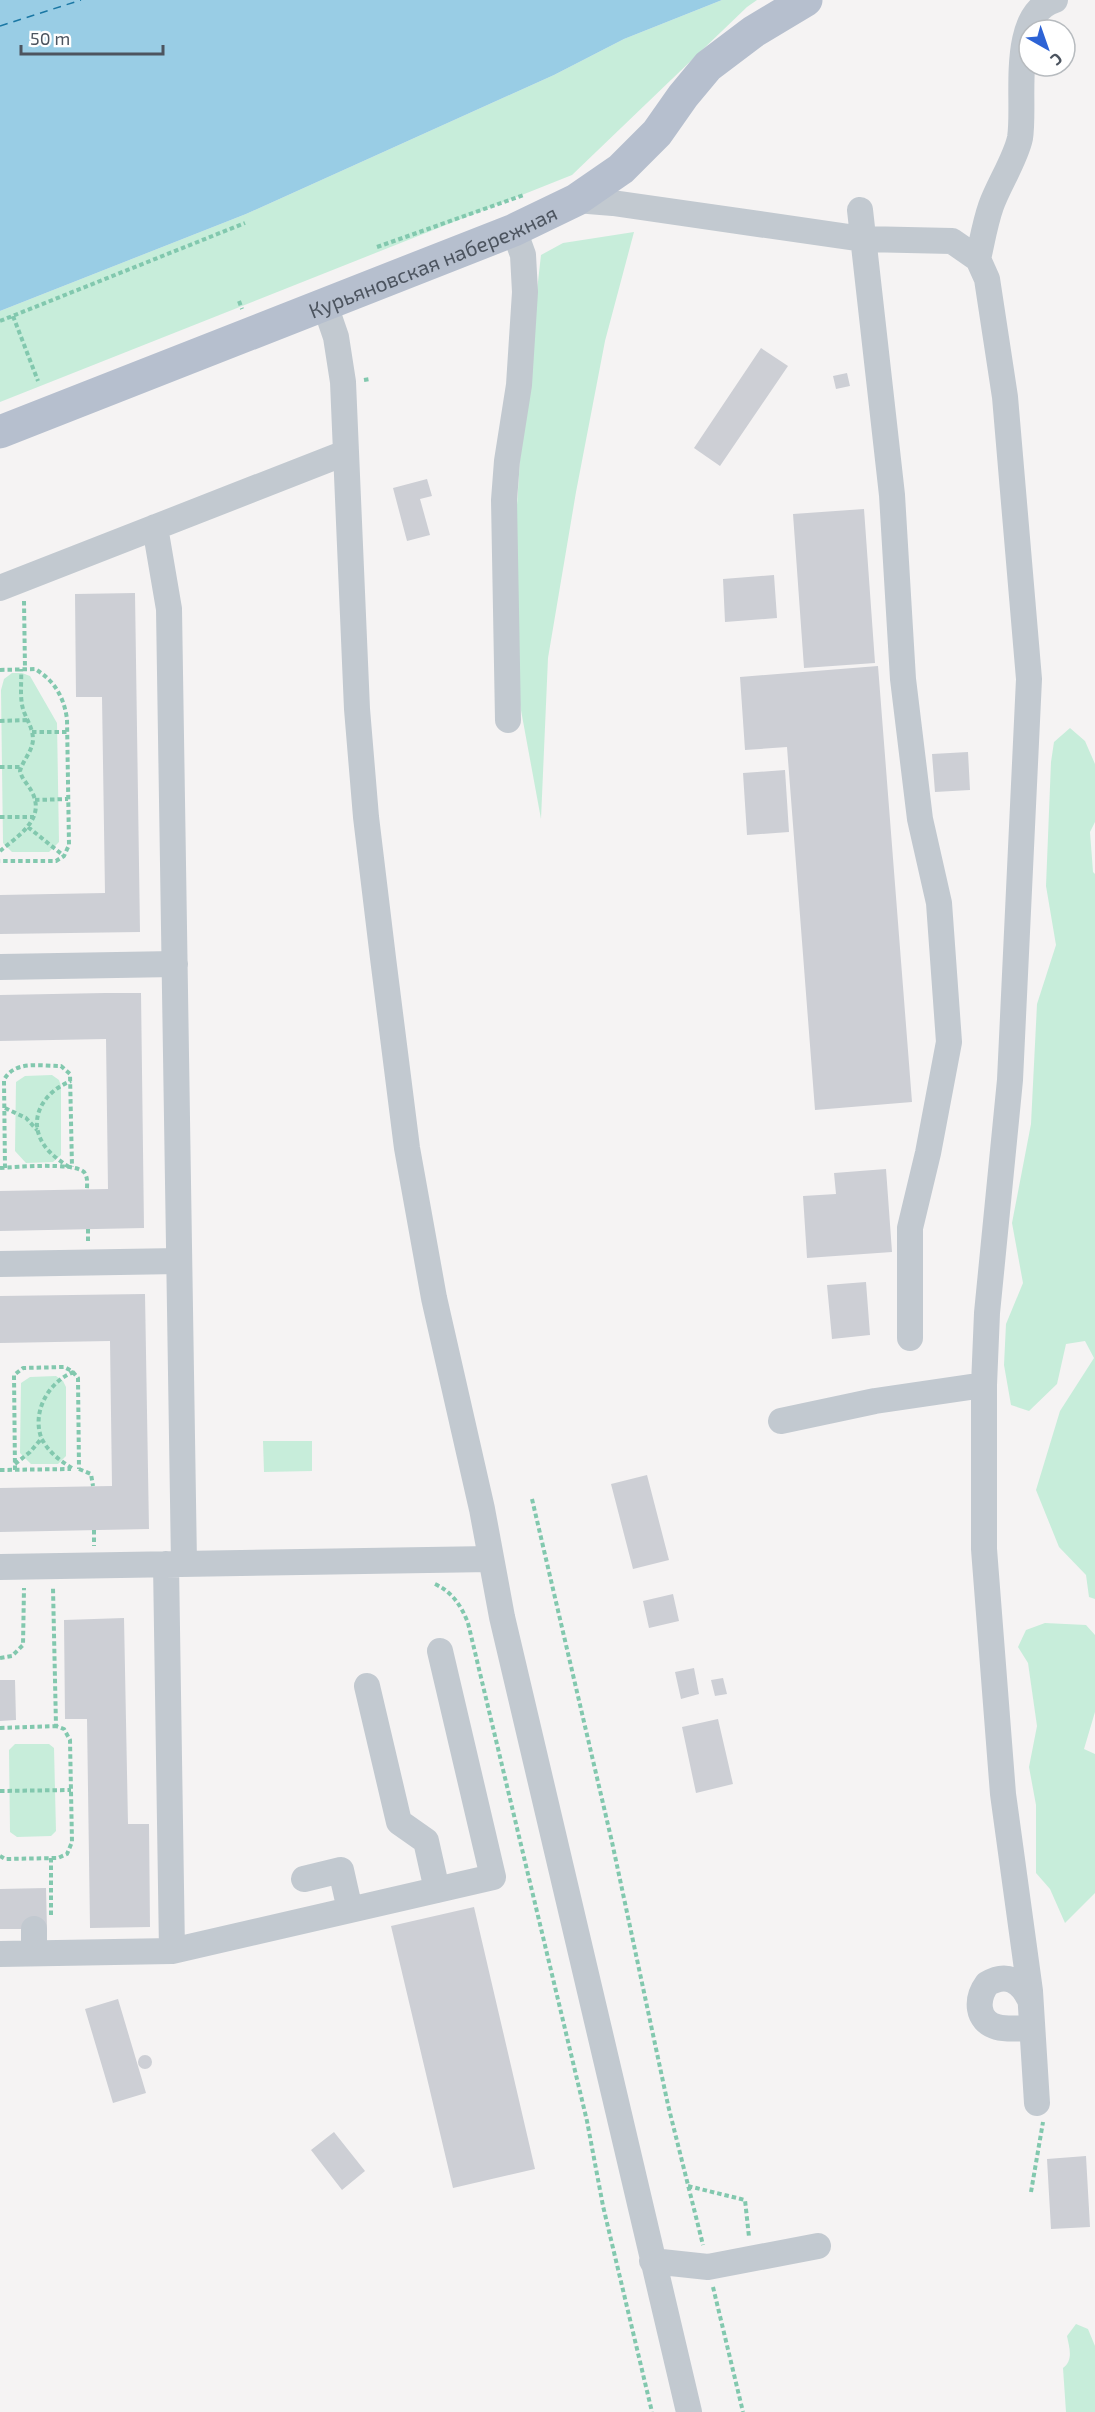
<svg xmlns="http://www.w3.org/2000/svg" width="1095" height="2412" viewBox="0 0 1095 2412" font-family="'Exo 2',sans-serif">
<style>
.green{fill:#c7edda}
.water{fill:#99cde5}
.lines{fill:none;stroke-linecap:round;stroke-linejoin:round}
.ferry{stroke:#1a77a4;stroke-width:1.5;stroke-dasharray:8 6;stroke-linecap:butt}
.building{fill:#cdcfd5}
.path{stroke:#82c8ae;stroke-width:4;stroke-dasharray:4.5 3;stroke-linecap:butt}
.minor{stroke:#c2c9d0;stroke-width:26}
.major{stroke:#b6bfce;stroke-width:33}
.labels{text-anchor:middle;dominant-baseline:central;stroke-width:4.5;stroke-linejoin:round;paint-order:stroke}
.street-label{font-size:21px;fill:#4c545f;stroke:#fff}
</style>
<rect width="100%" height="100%" fill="#f5f3f3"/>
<path class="green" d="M722 0H757L747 7 572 175 0 402V311L246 214 554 75 624 39Z
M634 232 605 341 576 492 548 658 541 819 518 694 514 550 523 415 541 255 563 243Z
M12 673H22L30 676 57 723 59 842 49 852H12L3 843 1 690 4 679Z
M1070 728 1085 741 1095 764V822L1090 832 1093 872 1095 874V1599L1089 1597 1086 1575 1059 1547 1036 1490 1060 1411 1094 1358 1085 1341 1066 1344 1057 1384 1029 1411 1011 1405 1004 1365 1006 1324 1023 1283 1012 1223 1031 1124 1037 1004 1056 945 1046 886 1051 762 1054 742Z
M52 1075 59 1080 61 1086V1155L53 1162 26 1163 15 1151 16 1082 25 1076Z
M56 1376 63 1381 66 1387V1456L58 1464H31L20 1453 21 1383 30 1377Z
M263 1441H312V1471L264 1472Z
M1045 1623 1086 1625 1095 1635V1712L1084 1749 1095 1754V1893L1065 1923 1050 1889 1036 1873V1805L1029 1767 1037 1726 1028 1663 1018 1647 1026 1630Z
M15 1744H49L54 1748 56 1831 51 1836 17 1837 10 1832 9 1750Z
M1076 2324 1088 2329 1095 2346V2412H1066L1063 2368C1074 2360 1069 2347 1067 2336Z"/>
<path class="water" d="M0 0H722L624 39 554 75 246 214 0 311Z"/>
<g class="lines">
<path class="ferry" d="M0 26 81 0"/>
</g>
<path class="building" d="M761 348 788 366 720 466 694 448Z
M847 373 850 386 836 389 833 376Z
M427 479 432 496 420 499 430 535 407 541 393 488Z
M864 509 875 663 804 668 793 514Z
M774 575 777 618 725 622 723 579Z
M135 593 140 932 0 934V895L105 893 102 697H76L75 594Z
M878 666 912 1102 815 1110 787 747 745 750 740 677Z
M968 752 970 790 935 792 932 754Z
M785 770 789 832 747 835 743 773Z
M105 993H141L144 1228 0 1231V1191L108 1189 106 1039 0 1041V995Z
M886 1169 892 1252 807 1258 803 1196 836 1194 834 1173Z
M866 1282 870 1335 832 1339 827 1285Z
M145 1294 149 1529 0 1532V1488L112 1486 110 1341 0 1343V1296Z
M647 1475 669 1560 633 1569 611 1484Z
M673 1594 679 1621 649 1628 643 1601Z
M124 1618 128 1824H149L150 1927 90 1928 87 1719H65L64 1620Z
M694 1668 699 1694 681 1699 675 1672Z
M723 1678 727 1694 715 1696 711 1680Z
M0 1680H15L16 1720 0 1721Z
M718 1719 733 1784 696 1793 682 1727Z
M46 1888 47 1929H0V1889Z
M474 1907 535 2169 453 2188 391 1926Z
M118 1999 146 2093 113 2103 85 2009Z
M138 2062a7 7 0 1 1 14 0a7 7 0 1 1-14 0Z
M334 2132 365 2171 342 2190 311 2150Z
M1086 2156 1090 2227 1051 2229 1047 2159Z"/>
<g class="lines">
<path class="path" d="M377 247 524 195
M239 301 242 309
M13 316 38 381
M0 321 245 223
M364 380 370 379
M24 601 25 669
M0 670 35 669C54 680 64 697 67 719L69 845 64 856 56 861H0
M0 721 28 720
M32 732H67
M0 767H21
M35 800 68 799
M0 817H34
M28 827 64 856
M0 851C18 836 46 819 32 792 28 784 22 780 20 771 23 760 32 752 33 740 33 729 28 722 24 712 19 699 22 682 21 669
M5 1108 26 1118 37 1130
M69 1167C60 1161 50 1154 44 1145 26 1118 45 1091 71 1081
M0 1168C16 1167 74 1162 84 1172 88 1177 87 1183 87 1190
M5 1168 4 1080C14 1060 41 1066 61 1066L70 1074 72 1167
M88 1229V1243
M74 1372C49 1381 32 1411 41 1437 47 1451 61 1462 74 1469
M15 1464 30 1452 42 1438
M79 1469 91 1474 93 1486
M0 1470 71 1469
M15 1470 14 1375 23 1368 64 1367 72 1371 78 1378 79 1469
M532 1499 612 1842 668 2105 703 2245
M94 1530V1546
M435 1584C452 1592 461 1605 468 1623L587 2121 603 2206 652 2412
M0 1658 12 1656 23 1645 24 1588
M0 1728 56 1726
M0 1791 71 1790
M0 1856 5 1859 58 1858 67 1854 72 1842 70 1740 64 1729 56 1726 53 1588
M51 1858V1916
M688 2186 745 2200 749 2237H748
M1031 2192 1043 2122
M713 2287 743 2412"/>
<path class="minor" d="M576 200 613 203 863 239 952 241 978 259 987 279 1005 397 1029 679 1010 1080 987 1313 984 1385V1549L1003 1794 1030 1991 1037 2103
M860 210 892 495 903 679 920 819 939 903 949 1042 928 1153 910 1228V1338
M978 259C982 242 985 223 991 206 998 186 1016 158 1020 138 1026 103 1008 14 1055 0
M325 305 336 337 343 382 357 709 366 817 383 958 407 1148 434 1298 482 1509 502 1617 689 2412
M155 527 169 609 184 1564
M0 588 345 453
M508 720 504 500 507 461 519 385 525 292 523 255 514 230
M0 967 175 964
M0 1264 179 1261
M781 1421 875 1401 984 1385
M0 1567 491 1559
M367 1686 399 1822 426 1841 437 1890
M304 1879 341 1870 350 1910
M34 1929V1953
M172 1951 493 1877 440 1651
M0 1954 172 1951 166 1564
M1030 2000C1021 1981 1007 1972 987 1984 976 1999 976 2021 997 2027 1008 2030 1020 2028 1031 2028
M652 2261 708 2267 818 2246"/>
<path class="major" id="s1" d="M0 432 514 230 576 200 621 169 657 133 683 96 708 66 753 32 806 0"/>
</g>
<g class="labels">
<g class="street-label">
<text stroke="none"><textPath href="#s1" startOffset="465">Курьяновская набережная</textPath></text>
</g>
</g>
<g transform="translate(1047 48) rotate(140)"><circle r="28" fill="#ffffff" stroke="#b7bbbf" stroke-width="1.5"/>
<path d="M0-4.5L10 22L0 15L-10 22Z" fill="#2d63d5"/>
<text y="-9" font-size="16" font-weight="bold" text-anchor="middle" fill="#4c545f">С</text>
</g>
<path d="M21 45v9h142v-9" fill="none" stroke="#4c545f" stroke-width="3"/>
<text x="30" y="45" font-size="18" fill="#4c545f" stroke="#ffffff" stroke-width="4.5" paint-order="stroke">50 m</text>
</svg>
